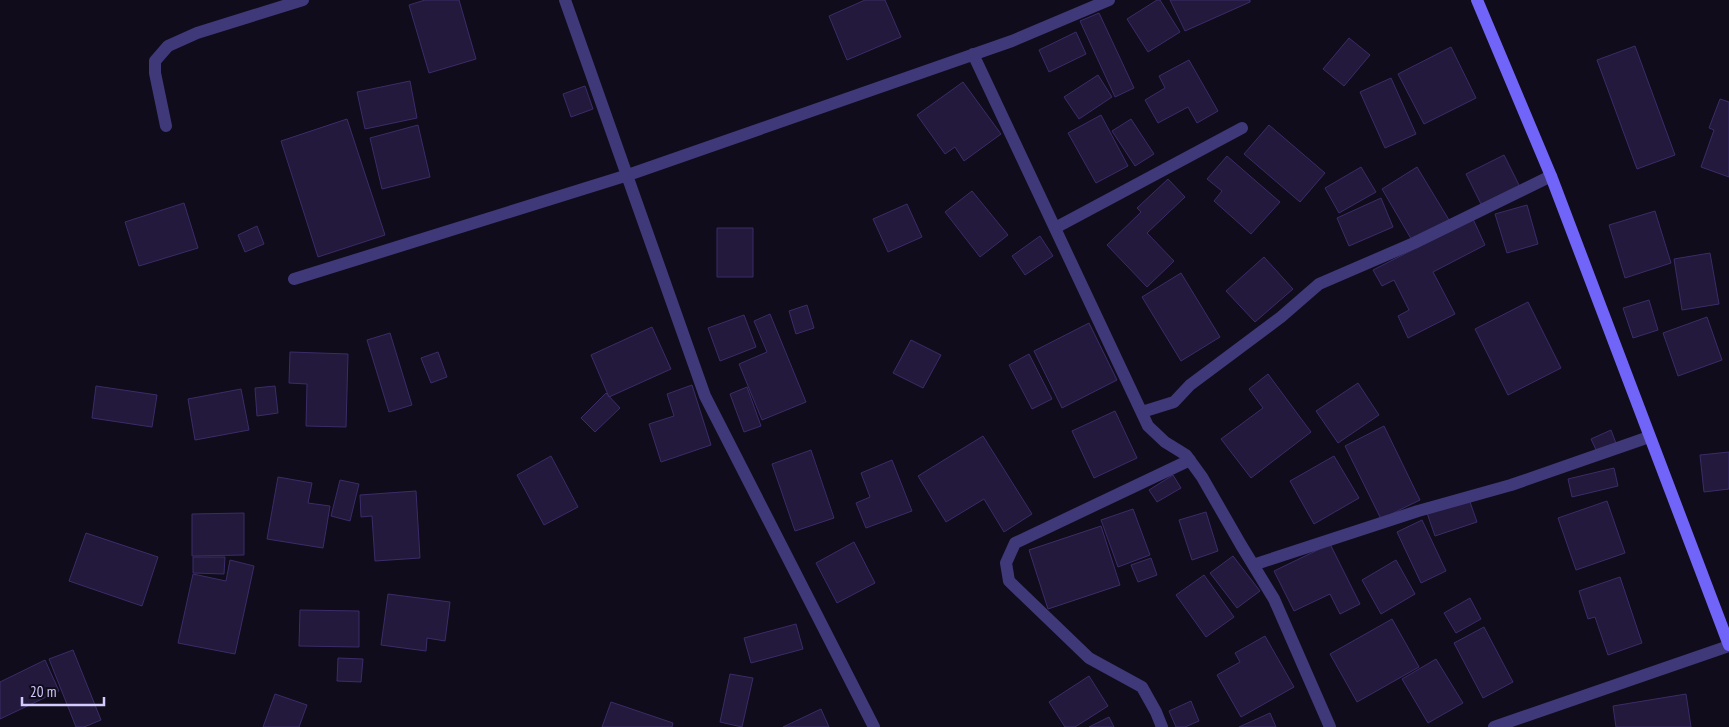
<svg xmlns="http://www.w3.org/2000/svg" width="1729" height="727" viewBox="0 0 1729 727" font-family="'PT Sans Narrow',sans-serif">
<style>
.building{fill:#22193d;stroke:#3b2c68}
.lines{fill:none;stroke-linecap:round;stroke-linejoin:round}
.street{stroke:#3f397a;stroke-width:12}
.secondary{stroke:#7164f9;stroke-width:12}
</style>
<rect width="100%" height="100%" fill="#100c1c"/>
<path class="building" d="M425 0H459L476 59 429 73 409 5Z
M865 0H885L901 37 847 60 829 16Z
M1157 0H1160L1180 32 1148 52 1127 19Z
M1170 0H1250V2L1185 31Z
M1099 13 1134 88 1115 97 1080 21Z
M1076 32 1086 54 1049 72 1039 50Z
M1349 38 1370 55 1344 86 1323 69Z
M1635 46 1675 155 1637 169 1597 60Z
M1451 47 1476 98 1424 124 1398 74Z
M1189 60 1218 111 1197 123 1188 107 1158 123 1145 100 1165 88 1159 76Z
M1098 75 1112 97 1079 119 1064 97Z
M1391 78 1416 134 1385 148 1360 92Z
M410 81 417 118 365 129 357 92Z
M963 82 1001 134 964 161 955 147 945 154 917 115Z
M585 86 593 109 571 117 563 94Z
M1720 99 1729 102V177L1701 167 1714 130 1709 128Z
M1101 115 1128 166 1096 183 1068 133Z
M347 119 385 235 318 257 281 141Z
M1131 119 1154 154 1135 166 1112 131Z
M418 125 430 177 382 189 370 138Z
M1269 125 1325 173 1300 202 1244 154Z
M1504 155 1520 187 1482 206 1466 174Z
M1227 156 1280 202 1251 234 1214 201 1222 191 1207 179Z
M1361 167 1376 192 1339 213 1325 188Z
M1417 167 1449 220 1413 242 1382 189Z
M1168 179 1185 197 1147 233 1174 261 1147 287 1107 245 1141 212 1137 208Z
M972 191 1008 235 980 257 945 212Z
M1381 198 1393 227 1349 246 1337 218Z
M184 203 198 248 139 266 125 222Z
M907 204 922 237 888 252 873 219Z
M1527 205 1538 244 1507 253 1495 214Z
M1655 211 1671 263 1625 278 1609 225Z
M1473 219 1485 245 1433 272 1455 314 1408 338 1398 316 1409 310 1394 280 1382 286 1373 270Z
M257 226 264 244 245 252 238 235Z
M717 228H753V277H717Z
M1040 236 1053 256 1025 275 1012 256Z
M1710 253 1719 304 1682 310 1674 259Z
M1264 257 1293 289 1255 322 1226 291Z
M1181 273 1220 337 1181 361 1142 297Z
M1649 300 1658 330 1633 338 1623 308Z
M1528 302 1561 368 1508 395 1475 329Z
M807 305 814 328 796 334 789 311Z
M770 314 806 402 762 420 739 364 767 352 754 321Z
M744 315 756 347 720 361 708 328Z
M1707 317 1722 360 1678 376 1663 333Z
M1089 323 1117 380 1062 408 1034 351Z
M652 327 671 369 609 397 591 355Z
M390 333 412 405 389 412 367 340Z
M911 340 941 355 923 388 893 373Z
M290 352 348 354 346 427 306 426 307 384 289 383Z
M438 352 447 377 431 383 421 358Z
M1029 354 1052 399 1032 409 1009 365Z
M1268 374 1311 432 1251 478 1221 439 1263 408 1249 389Z
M1358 383 1379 415 1338 443 1316 411Z
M692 385 711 445 661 462 649 424 674 416 667 394Z
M96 386 157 395 152 427 92 418Z
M275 386 278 413 257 416 255 388Z
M747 387 761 426 744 432 730 394Z
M241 389 249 430 195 440 188 399Z
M606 393 620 408 595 432 581 418Z
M1115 411 1137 458 1094 478 1072 431Z
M1384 426 1420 500 1381 519 1345 446Z
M1611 430 1617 446 1598 454 1591 439Z
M983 436 1032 514 1004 532 984 499 946 522 918 476Z
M811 450 834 518 795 531 772 464Z
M1729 452V489L1704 492 1700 455Z
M551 456 578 507 544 525 517 475Z
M1334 456 1359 498 1314 524 1290 481Z
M892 460 912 511 866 528 856 503 870 497 861 473Z
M1614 468 1618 486 1572 497 1568 479Z
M1173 475 1181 488 1157 502 1149 490Z
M278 477 312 483 308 503 330 506 323 548 267 539Z
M340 480 359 484 350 521 331 516Z
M416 491 420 558 375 561 372 516 361 517 360 495Z
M1469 499 1477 522 1435 536 1427 513Z
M1607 501 1625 553 1576 570 1558 518Z
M1133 509 1150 555 1118 567 1101 520Z
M1206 512 1218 551 1192 560 1179 520Z
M244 513V555L192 556V514Z
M1422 520 1446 571 1421 583 1397 532Z
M1101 526 1120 585 1048 609 1029 550Z
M86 533 158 557 142 606 69 581Z
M854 542 875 583 837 603 816 563Z
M1330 544 1360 604 1340 614 1330 594 1294 611 1274 571Z
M1233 556 1260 591 1237 608 1210 573Z
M193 557H225L224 574 193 573Z
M1151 558 1157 575 1138 582 1131 565Z
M230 560 254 566 235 654 178 643 193 574 226 581Z
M1396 560 1415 594 1381 614 1362 580Z
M1204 575 1234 617 1206 637 1176 595Z
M1620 577 1642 643 1608 655 1595 617 1588 619 1579 591Z
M388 594 450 602 445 641 427 638 426 651 381 645Z
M1470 598 1481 619 1456 633 1444 613Z
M300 610 359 611V647L299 646Z
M1392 619 1419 667 1357 702 1330 654Z
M796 624 803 649 751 663 744 638Z
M1484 627 1513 682 1483 698 1454 643Z
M1265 636 1294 687 1241 717 1217 675 1240 662 1235 653Z
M73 650 101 720 84 727H76L49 659Z
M338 658 363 659 361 682 337 681Z
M1436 659 1463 703 1428 723 1402 679Z
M45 660 59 691 0 719V682Z
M730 674 753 678 742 727 720 722Z
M1089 676 1108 706 1075 727H1065L1049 702Z
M275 694 307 705 299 727H263Z
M1686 694 1691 727H1616L1613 706Z
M1191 701 1199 721 1185 727H1176L1169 711Z
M611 702 673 723 672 727H602Z
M821 709 829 727H783Z
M1270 713 1276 727H1239Z
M1109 717 1114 727H1089Z"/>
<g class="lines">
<path class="street" d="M565 0 705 396 874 727
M973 54 1148 426 1165 442 1186 455 1202 477 1241 545 1274 599 1330 727
M166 126 155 73V61L168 46 197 33 303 0
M1055 228 1242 128
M294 279 628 175 1012 41 1109 0
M1142 412 1174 402 1190 385 1281 317 1319 284 1414 243 1551 176
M1253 565 1418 511 1511 485 1649 437
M1162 727 1156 712 1142 687 1089 658 1009 581 1006 563 1015 543 1190 460
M1494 727 1729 646"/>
<path class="secondary" d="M1477 0 1551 176 1729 645"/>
</g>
<path d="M22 697v8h82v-8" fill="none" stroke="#d3cafd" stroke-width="2.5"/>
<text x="30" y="697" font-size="15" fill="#d3cafd" stroke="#100c1c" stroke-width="4" paint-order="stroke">20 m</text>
</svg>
